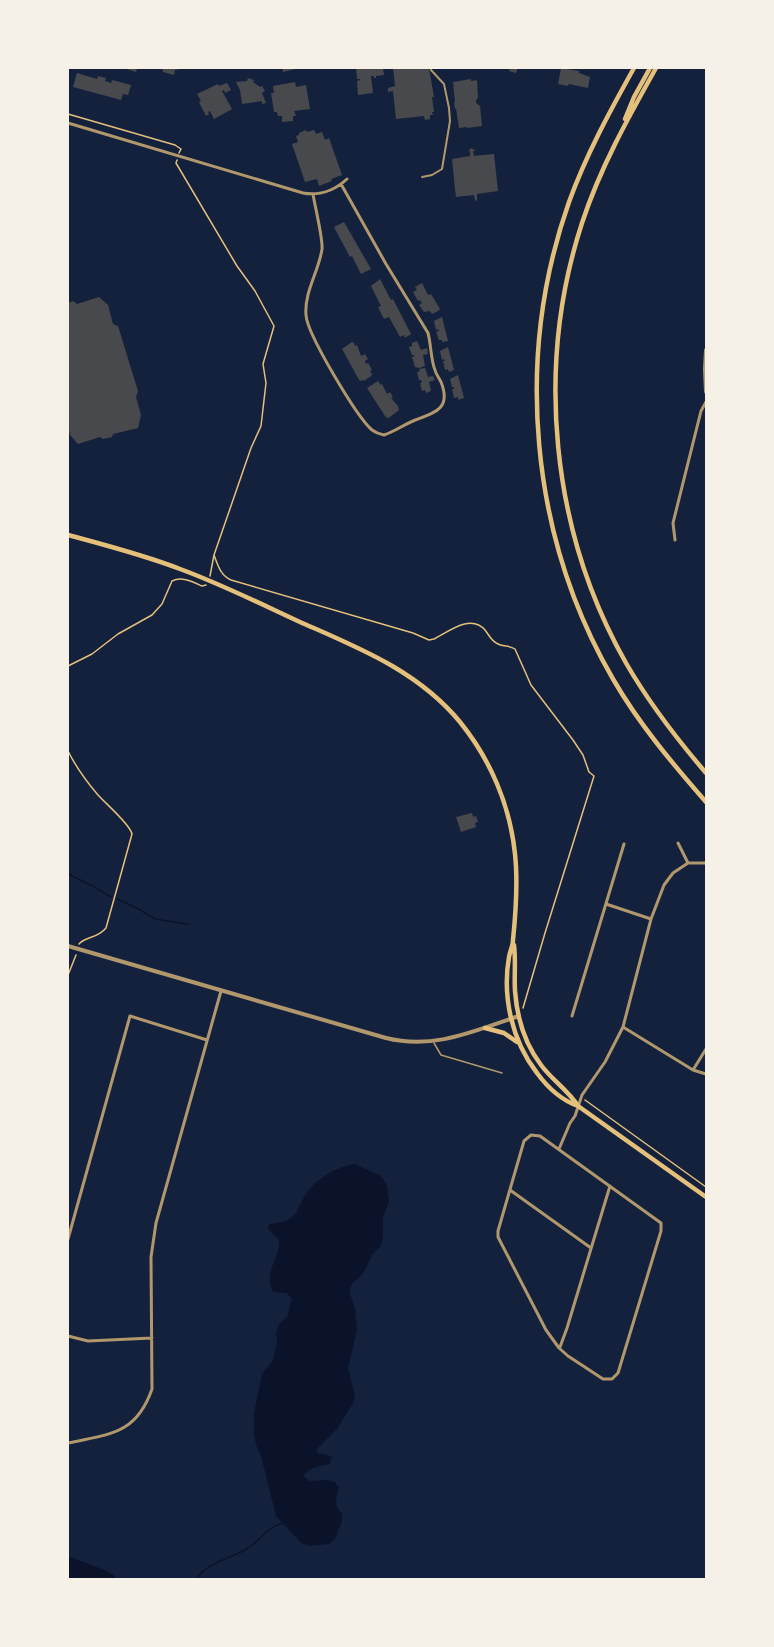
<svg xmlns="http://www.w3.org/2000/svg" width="774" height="1647" viewBox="0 0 774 1647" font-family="'Work Sans',sans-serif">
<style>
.water{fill:#0b132b}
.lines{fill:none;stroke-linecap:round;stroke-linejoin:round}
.stream{stroke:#0b132b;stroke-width:1.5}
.building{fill:#48494c}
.path{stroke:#e5c07b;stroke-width:1.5}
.service{stroke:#b1986c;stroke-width:1.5}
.pedestrian{stroke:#b1986c;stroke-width:2}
.minor{stroke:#b1986c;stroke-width:3}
.tertiary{stroke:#b1986c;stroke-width:4}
.secondary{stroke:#e5c07b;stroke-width:4.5}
.trunk{stroke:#e5c07b;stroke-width:4.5}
</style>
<rect width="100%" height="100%" fill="#14213d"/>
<path class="water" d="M355 1164 381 1176 387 1185 389 1202 383 1217V1237L380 1247 372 1255 364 1272 359 1278 353 1282 350 1288V1294L355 1308 357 1330 348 1368 355 1396 353 1403 337 1429 316 1450 318 1454H325L332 1457 330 1464C319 1466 310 1467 303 1476L310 1481 327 1480 335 1482 339 1488 336 1497 337 1507 342 1514V1521L335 1539 329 1544 310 1546 301 1543 276 1516 261 1456 256 1445 254 1433V1413L262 1374 273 1360 277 1340 276 1332 280 1323 287 1317 292 1299 287 1293 273 1292C263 1271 280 1259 279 1240L268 1229 269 1224C275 1223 283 1223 288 1220 296 1216 298 1208 302 1201 312 1180 333 1168 355 1164Z
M68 1556 107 1571 115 1576V1579H68Z"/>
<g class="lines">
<path class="stream" d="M68 874 91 885 111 897
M117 899 137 908 155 919 188 924
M196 1580C207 1562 231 1559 248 1548 261 1540 267 1527 283 1523"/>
</g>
<path class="building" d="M123 68H137L136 72Z
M162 68H181V69L175 70 174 75 163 72Z
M282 68H300L283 72Z
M356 68H383L384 75 376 76V78H374V76H371L373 93 358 95 357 81 360 80V79H357Z
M393 68H429L434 97H432L434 112H432L433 115H430V119L425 120 424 116 396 119 393 91 388 92V88L395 86Z
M510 68H518L516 73 509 71Z
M561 68 579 71V73L590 77 588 88 569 84 568 86 558 84Z
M77 73 97 79 98 76 106 78 105 81 111 83 112 80 131 85 128 95 123 94 121 100 73 87Z
M248 78 254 80 253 82 260 87 262 86 265 91 262 93 266 103 262 104V101L242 104 240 90 236 82 247 81Z
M471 79V81L477 80 478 98 476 100V103L480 106 482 126 467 128V127L459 128 456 108 455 109 454 102H455L453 82Z
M295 82 296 87 306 85 310 109 294 111 296 116H293V121L282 122V116H278L277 112H274L271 93H274L273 86Z
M227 83 231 90 225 93 224 90 222 91 232 109 214 119 210 111 208 112 209 114 206 116 199 102 201 101 197 94 218 84 219 86Z
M306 130 307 132 314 130 316 134 322 132 325 140 329 138 342 175 331 179 332 181 319 186 317 179 305 182 292 144 298 142 296 136 299 135V133Z
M471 148 476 151H473L474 156 494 154 498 191 477 194V201L475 200 474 195 456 197 455 189 452 159 470 156V151L468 152Z
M344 222 371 269 361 274 352 256 350 257 334 227Z
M380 279 391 300 393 299 411 334 405 338 404 335 400 337 389 317 384 319 378 307 381 306 371 286Z
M422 283 428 295 431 294 440 309 438 311 432 314 430 311 424 312 419 305 422 303 420 300 418 301 413 292 417 290 415 287Z
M99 297 108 305 113 324 118 326 138 391 136 397 141 415 138 428 113 434 112 437 103 439 100 437 78 444 70 435 68 427V303L73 301 77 304Z
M442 317 448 341 442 342V340H439L436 332 439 331 438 329 436 330 434 321Z
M417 341 421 350 427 348 428 354 423 355 425 366 419 368 415 367 412 357H414V355H412L409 347 412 346V343Z
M352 342 354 343 355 346 357 345 361 356 365 354 368 359 365 361 366 364 368 363 372 370 370 371 372 374 371 376 364 381 363 380 360 381 358 378 342 349Z
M448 347 454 370 449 372 448 369 445 370 443 361H445L444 359 442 360 440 351Z
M425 368 428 377 433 376 435 380 429 382 431 391 426 393 425 390 422 391 420 383H422L421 380H419L417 372 420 371 419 369Z
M458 375 464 398 458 400V397L454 398 452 389H454V387H452L450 379Z
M378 381 381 385 382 384 387 394 390 392 393 397 391 398 398 406 399 410 390 417 387 418 385 416 367 388Z
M472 813 473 817 476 816 478 822 475 823 476 827 461 832 456 817Z"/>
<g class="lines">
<path class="path" d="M68 114 175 145 181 149 179 153
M177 160 176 163 237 266 255 291 274 326 263 364 266 383 261 426 251 448 214 555 210 576
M214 555C218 565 220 575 231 580L413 633 429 640 434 639C448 632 471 613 485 630 489 635 491 641 498 644 504 647 509 645 515 649L531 685 573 740 583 755 589 772 594 776 545 933 523 1008
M68 666 92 654 118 634 152 615 162 604 172 581C182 576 193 582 202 586L206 585
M68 751C76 767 86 781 98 795 106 804 130 824 132 834L106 928C97 939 86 936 79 944
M68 975 76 955
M585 1100 706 1187"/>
<path class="service" d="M434 1043 441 1055 502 1073"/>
<path class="pedestrian" d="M422 177 432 175 442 169 450 121 449 108 444 84 431 70V68"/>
<path class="minor" d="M68 123 303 193C320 196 334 191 347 179
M313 194C315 207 323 238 322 249 319 271 304 292 306 315 307 334 357 417 372 430 376 433 379 434 384 435 396 431 406 423 418 419 437 412 451 407 441 382 439 378 436 374 435 370 431 361 431 344 428 333L386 264 341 184
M675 540 673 523 701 411 706 402
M678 843 688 863
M606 904 651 919
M572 1016 624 844
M623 1027 693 1070 706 1074
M693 1070 706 1049
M531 1135 540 1136 661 1223V1231L618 1373 612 1379H603L568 1356 559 1348 546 1330 498 1237V1231L524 1141Z
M559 1149 570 1123 575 1116 582 1095 605 1062 623 1027 651 919 664 885 673 873 688 863H706
M510 1190 591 1248
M68 1239 130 1016 207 1040
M68 1336 88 1341 152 1338
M560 1347 567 1328 610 1186
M68 1443C109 1434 136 1435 152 1389L151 1257 156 1223 221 991"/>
<path class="tertiary" d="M706 350 705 369 706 392
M68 946 386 1038C434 1050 474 1031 519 1016"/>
<path class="secondary" d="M68 535C105 545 144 555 180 569 221 584 261 604 300 622 359 648 418 671 460 722 490 759 510 805 515 854 518 882 516 911 513 940 513 946 510 951 509 957 502 997 512 1041 537 1073 548 1088 561 1100 578 1106
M514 945C516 961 514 976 515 991 517 1018 525 1044 541 1065 552 1080 568 1090 578 1106L706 1197
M485 1028 504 1033 517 1042"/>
<path class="trunk" d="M634 68C610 111 586 155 569 202 514 358 530 536 613 679 639 724 672 763 706 802
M656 68C628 118 600 168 582 223 535 367 551 531 626 663 649 703 676 738 706 773
M625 119 634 97 650 68"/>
</g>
<rect width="774" height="1647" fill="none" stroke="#f6f1e7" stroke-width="138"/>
</svg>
